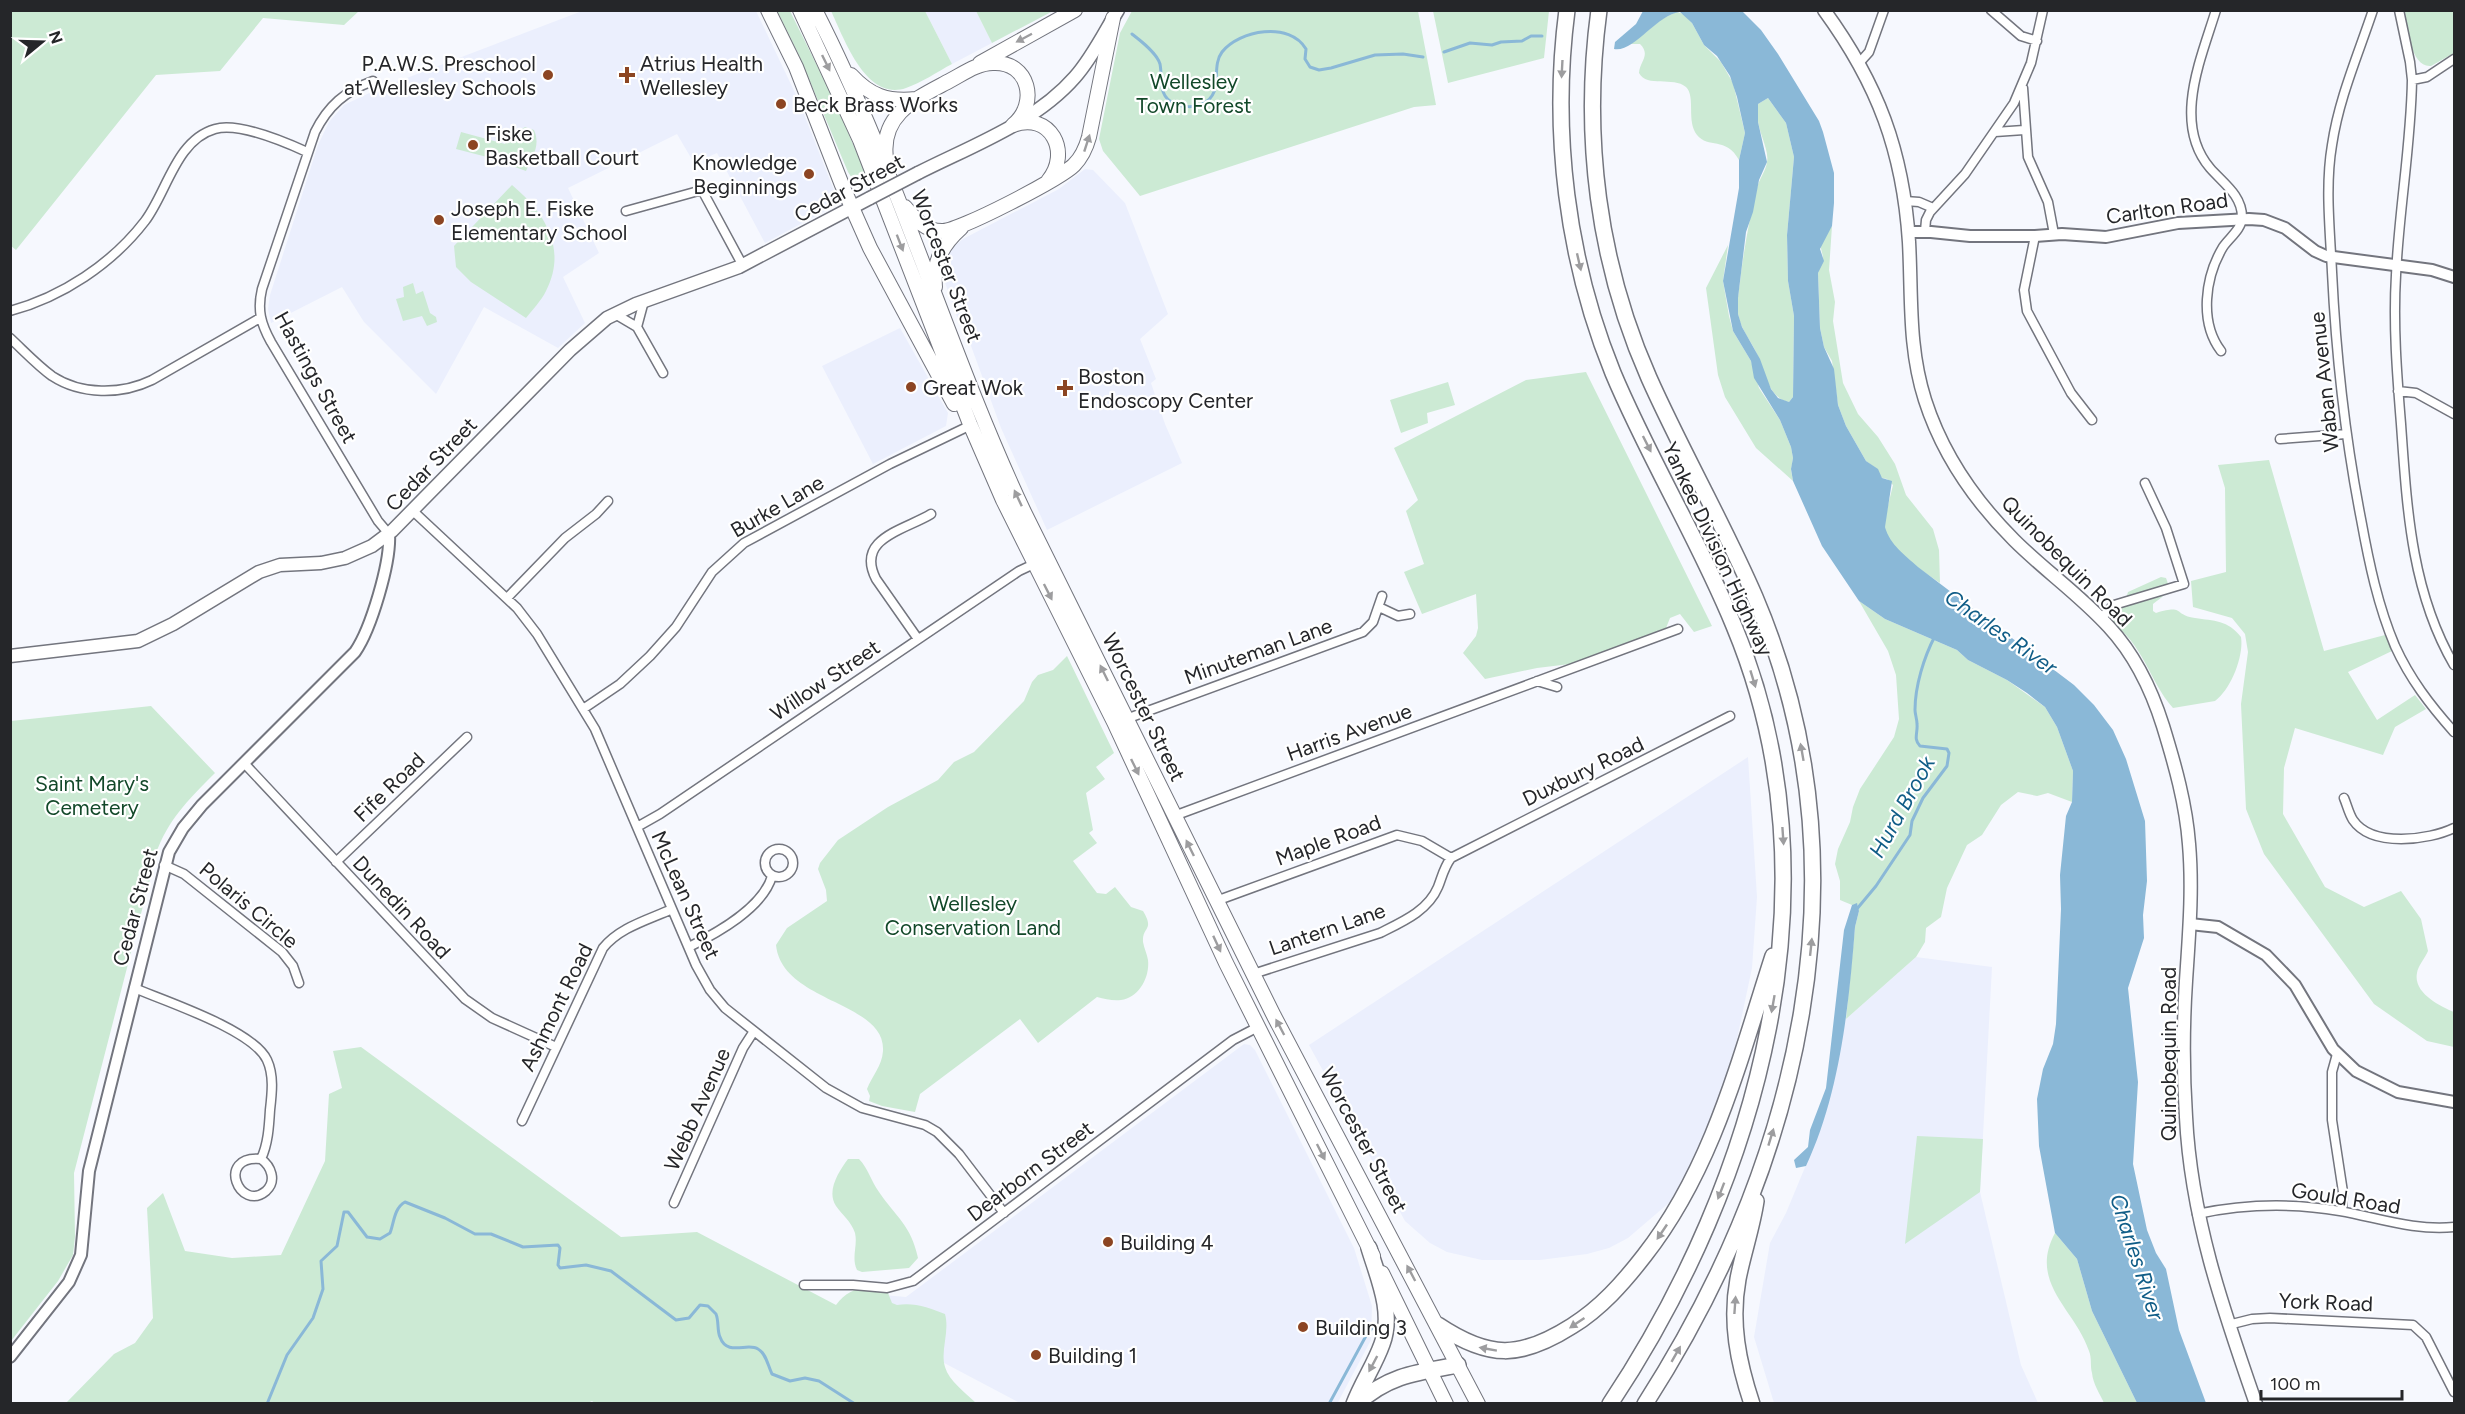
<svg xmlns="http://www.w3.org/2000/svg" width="2465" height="1414" viewBox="0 0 2465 1414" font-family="Figtree,sans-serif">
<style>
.built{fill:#ebeffd}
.green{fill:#ccead4}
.water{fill:#8ab8d7;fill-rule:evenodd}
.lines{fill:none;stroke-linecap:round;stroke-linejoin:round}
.stream{stroke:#8ab8d7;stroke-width:3}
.minor-casing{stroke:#73757e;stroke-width:11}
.tertiary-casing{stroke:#73757e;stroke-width:14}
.secondary-casing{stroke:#73757e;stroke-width:15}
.trunk-casing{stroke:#73757e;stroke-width:16}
.motorway-casing{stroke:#73757e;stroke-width:18}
.minor{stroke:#fff;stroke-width:8}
.tertiary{stroke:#fff;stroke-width:10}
.secondary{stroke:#fff;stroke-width:12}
.trunk{stroke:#fff;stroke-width:14}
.motorway{stroke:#fff;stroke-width:15}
.secondary-bridge-casing{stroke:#73757e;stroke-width:15;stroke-linecap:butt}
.secondary-bridge{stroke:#fff;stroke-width:12}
.oneway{fill:#9d9d9f}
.poi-dot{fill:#8c4522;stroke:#fff;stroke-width:2}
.labels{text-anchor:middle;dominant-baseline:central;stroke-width:4.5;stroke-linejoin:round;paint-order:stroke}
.poi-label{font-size:21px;fill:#252629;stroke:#fff;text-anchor:start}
.park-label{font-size:21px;fill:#124829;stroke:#fff}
.street-label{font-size:21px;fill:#252629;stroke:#fff}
.water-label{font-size:22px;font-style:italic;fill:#105d87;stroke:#fff}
</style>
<rect width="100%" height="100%" fill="#f6f8fe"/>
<path class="built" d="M582 11H756L798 99 837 198 836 205 765 243 717 153 694 163 677 134 568 188 599 253 563 277 585 323 558 348 484 307 436 394 364 322 342 287 271 323 268 309 270 295 318 145 329 122 344 105 378 89Z
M925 11H976L992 43 952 64Z
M1085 169 1093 170 1125 203 1168 314 1140 339 1156 379 1151 383 1165 424 1182 463 1047 530 1001 428 963 324 960 325 943 277 945 259 949 250 963 239 1059 189Z
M900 328 948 413 946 426 873 464 822 366Z
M1748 757 1757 897 1752 968 1730 1072 1717 1109 1686 1180 1670 1202 1628 1238 1609 1248 1587 1254 1540 1260H1482L1447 1252 1430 1243 1405 1221 1309 1045Z
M1916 957 1992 967 1980 1192 2021 1365 2038 1403H1774L1754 1337 1770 1243 1786 1213 1818 1136 1846 1019Z
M1244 1044 1250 1045 1255 1050 1354 1248 1372 1306 1371 1340 1337 1404 1020 1403 844 1310 850 1292 906 1297Z"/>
<path class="green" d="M10 11 11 10 359 11 344 25 263 18 220 71 156 75 16 250 10 245Z
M777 11H790L791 13 835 102 870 184 859 189 848 172 798 53Z
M831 11H925L952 64C937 72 921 83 906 88 866 102 844 38 831 11Z
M976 11H1053L992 43Z
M1132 11H1418L1436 105 1414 107 1140 196 1103 151 1099 139 1120 33Z
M1433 11H1549L1544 58 1448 83Z
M2405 11H2454V53L2431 66C2411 68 2406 26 2405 11Z
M1676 12 1684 14 1692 23 1704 45 1721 62 1733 83 1745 133 1739 160C1726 136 1708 149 1697 135 1686 121 1696 97 1686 87 1673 76 1647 88 1639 73 1640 61 1651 55 1640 44H1631L1662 19Z
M1768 98 1786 123 1794 157 1787 235 1788 281 1794 316 1793 397 1789 402C1771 399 1766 378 1761 364 1756 346 1741 332 1738 314 1736 300 1740 287 1741 273 1745 244 1750 216 1757 188 1759 179 1766 171 1767 162 1770 147 1753 126 1758 104Z
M525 127 534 130C541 146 532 157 526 171L487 157 456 149 461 132 505 144 510 129 519 131Z
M512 185C544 212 568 248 546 291 541 301 533 309 526 318L471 282 456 267 454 246Z
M1832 226 1829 270 1835 302 1833 321 1843 383 1858 414 1878 437 1895 464 1906 495 1933 529 1939 550 1940 583C1924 572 1886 548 1885 527 1885 514 1890 498 1893 485L1887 479 1882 478 1874 467 1866 461 1846 426 1838 405 1832 361 1824 347 1820 328 1818 273 1823 257 1820 244Z
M1728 245 1723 281 1729 316 1733 331 1751 361 1759 388 1780 420 1791 447 1793 458 1791 470 1793 481 1756 448 1725 397 1718 375 1706 288Z
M413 283 416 294 423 291 430 313 436 317 437 322 427 326 422 316 403 321 396 299 404 297 403 287Z
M1586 372 1712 626 1694 632 1680 614 1670 618 1666 628 1570 664 1537 668 1485 679 1463 653 1476 636 1478 628 1476 594 1422 614 1404 572 1424 564 1406 511 1418 500 1394 448 1526 380Z
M1448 382 1455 405 1427 413 1428 423 1401 433 1390 400Z
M2269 460 2324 651 2385 635 2392 651 2348 672 2377 720 2415 695 2426 709 2395 727 2383 755 2295 728 2284 768 2283 814 2325 887 2364 907 2401 891 2421 919 2428 951C2425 958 2418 966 2417 973 2413 993 2440 1006 2454 1012V1047L2427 1041 2374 1004 2264 854 2246 809 2241 704 2248 652 2245 634 2232 618 2193 607 2191 581 2226 572 2225 488 2218 465Z
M2161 577 2166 578C2172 592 2163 596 2153 604V611L2156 613C2185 604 2173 615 2195 618 2214 621 2228 620 2241 637 2244 656 2231 689 2215 701L2173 708C2149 681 2143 642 2111 623L2112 615 2124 605 2128 592Z
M1859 601 1885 619 1957 650 1968 660 2007 680 2045 707 2057 727 2073 771 2072 802 2048 793 2037 796 2018 792 2001 805 1982 835 1967 845 1947 888 1941 917 1926 928 1925 942 1916 957 1846 1019 1855 927 1859 911 1857 904 1852 905 1840 900V881L1835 864 1838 849 1850 822 1853 807 1860 789 1894 737 1899 719 1896 675 1888 651Z
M1067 656 1114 753 1096 767 1105 779 1086 793 1093 830 1089 833 1097 843 1073 861 1097 893 1106 894 1115 887 1131 907 1143 911C1155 931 1142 926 1143 942 1144 948 1147 954 1148 960 1150 977 1139 998 1121 1000 1113 1001 1105 999 1097 997L1038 1043 1020 1019 920 1094 915 1112 882 1106 869 1101 870 1096 867 1089C872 1076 882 1066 883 1051 886 1001 782 1003 776 945L787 928 827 901 826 890 818 869 820 863 838 840 888 807 938 780 954 762 974 752 1024 701 1032 682 1038 675 1053 670Z
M151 706 215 773C192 796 171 816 158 848L74 1173 75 1237 73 1255 58 1281 11 1341V721Z
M361 1047 621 1237 697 1232 836 1305C849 1287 868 1284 888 1293L892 1303 897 1305C914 1302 930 1308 945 1314 950 1332 940 1350 945 1367 949 1381 966 1393 976 1403L596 1404 592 1401 585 1404H65L114 1354 135 1343 153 1318 147 1208 163 1193 185 1251 232 1258 281 1255 325 1161 329 1094 342 1088 333 1051Z
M1917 1136 1983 1139 1980 1192 1905 1244Z
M848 1159H859C868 1168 871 1181 879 1192 896 1217 911 1225 918 1258L909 1268 862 1272 857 1270C851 1257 858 1246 855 1233 851 1221 843 1216 836 1206 826 1191 839 1171 848 1159Z
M2055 1233 2077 1259 2092 1311 2137 1403H2104C2100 1394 2093 1384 2092 1373 2090 1366 2092 1358 2089 1351 2075 1309 2028 1283 2055 1233Z"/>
<path class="water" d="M1643 11H1742L1761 30 1778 54 1819 121 1823 132 1834 173V203L1832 226 1820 249 1824 261 1818 273 1820 328 1824 347 1834 369 1838 405 1846 426 1866 461 1878 469 1882 478 1892 481 1885 527C1890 545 1905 555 1918 567L2074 685 2094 705 2113 730 2126 759 2145 821 2147 881 2143 915 2144 938 2128 988 2138 1082 2133 1164 2147 1230 2156 1253 2166 1269 2179 1330 2206 1403H2137L2092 1311 2077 1259 2055 1233 2039 1146 2037 1099 2043 1069 2053 1044 2056 1024 2061 909 2060 875 2066 816 2072 802 2073 771 2057 727 2045 707 2027 693 2007 680 1968 660 1957 650 1885 619 1859 601 1822 546 1793 481 1791 469 1793 458 1791 447 1780 420 1754 378 1751 361 1733 331 1723 281 1739 188V160L1745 133 1737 97 1730 76 1717 56 1704 45 1692 23 1680 12C1657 14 1634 53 1614 49L1615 42 1636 24ZM1768 98 1786 123 1794 157 1787 235 1788 281 1794 316 1793 397 1789 402 1778 398 1771 389 1760 359 1742 327 1738 314V298L1746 232 1753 212 1759 180 1767 162 1758 122V104Z
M1857 903 1859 911 1855 927C1849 1005 1840 1094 1806 1166L1796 1168 1794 1160 1808 1147 1810 1130 1826 1088 1844 930 1852 905Z"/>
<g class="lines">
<path class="stream" d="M1132 34C1141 41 1157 53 1160 64 1163 79 1157 96 1175 104 1183 107 1194 108 1202 104 1225 94 1210 68 1222 52 1239 30 1290 21 1306 49L1305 59 1310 67 1319 70 1331 68 1375 55 1403 54 1423 57
M1444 52 1470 43 1492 45 1501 42 1522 41 1531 36H1542
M1856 910 1876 886 1910 835 1912 821 1923 798 1947 766 1949 753 1947 749 1920 746C1913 739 1918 733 1917 724 1917 719 1915 714 1915 710 1915 686 1924 657 1935 636
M267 1404 287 1355 313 1318 323 1289 321 1261 337 1246 344 1212H348L367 1237 380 1239 390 1233C394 1223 394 1208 405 1202L445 1218 475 1234H491L523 1247 558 1245 560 1248 558 1265 560 1268 586 1265 611 1271 676 1320 689 1318 700 1305 708 1306 716 1314C719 1321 717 1331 720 1337 727 1357 748 1342 758 1349 766 1353 768 1366 772 1374L790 1381 805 1378 819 1381 855 1404
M1329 1404 1367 1334 1375 1325"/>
<defs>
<path id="minor" d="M1991 10 2021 36 2037 41
M2216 10C2201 59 2172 123 2210 168 2223 183 2242 195 2242 217 2242 229 2229 238 2223 247 2205 277 2199 322 2221 351
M2373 10C2358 55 2339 98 2332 145 2325 186 2330 230 2332 272 2336 355 2345 437 2361 519 2369 563 2378 606 2395 646 2410 679 2430 705 2454 732
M2399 10 2410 62 2412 80C2411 145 2399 210 2396 275 2393 325 2397 375 2401 424 2407 508 2411 591 2454 665
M1860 62 1869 52 1884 10
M2412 80 2427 77 2454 59
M373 81C345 91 328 106 315 132L262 289C257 310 261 324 271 342L378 521 389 534
M2023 88 2028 157 2048 202 2054 234
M1995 132 2024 130
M1905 201 1919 202 1933 208
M626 211 702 190 743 266
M1925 231 1926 220 1930 212 1965 174 2014 103 2031 63 2043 10
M2035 236 2024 290 2027 311 2071 393 2092 420
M10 311C62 297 112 264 145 221 167 192 176 140 215 129 239 122 285 142 307 152
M615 314 637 327 663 373
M637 327 644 301
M10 338C24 351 37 365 52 376 81 395 121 395 152 380L260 318
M2398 391 2416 393 2454 414
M2280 439 2346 434
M413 511 517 608 537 634 595 729 696 965 710 990 725 1008 826 1088 862 1108 925 1125 937 1132 959 1154 1004 1213
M507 598 565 538 596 514 608 501
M1379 607 1398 616 1410 614
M2101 618 2114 605 2184 584 2166 528 2145 483
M918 639 876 579C855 538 905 530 931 514
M1537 681 1557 687
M583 709 620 684 650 656 676 627 712 572 744 543 890 464 971 425
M1126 719 1363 632 1373 622 1382 596
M244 763 465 999 492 1018 556 1047
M2344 798C2347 805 2349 814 2353 820 2372 848 2429 840 2454 828
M1174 816 1678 629
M637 827 660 814 1019 571 1034 564
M765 863a14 14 0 1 1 28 0a14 14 0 1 1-28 0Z
M336 862 467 737
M164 865 184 874 282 952 293 966 299 983
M1216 901 1397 835 1422 841 1451 858
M689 947C717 933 763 908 772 876
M1253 974 1380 933C1402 922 1428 911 1438 887 1442 877 1444 867 1451 858L1730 716
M134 988C165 1001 253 1030 267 1060 274 1075 272 1093 270 1110 269 1127 268 1144 261 1159 215 1155 240 1213 266 1191 277 1181 271 1166 261 1159
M2337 1054 2332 1072V1120L2343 1192 2342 1211
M522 1121 603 948C620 927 648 920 672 909
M674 1203 743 1048 754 1031
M2197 1214C2244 1204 2293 1203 2340 1211 2379 1218 2415 1231 2454 1227
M804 1285H853L887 1288 913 1281 1233 1040 1258 1027
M2228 1325 2252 1319 2270 1318 2413 1325 2426 1337 2454 1392"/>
<path id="tertiary" d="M1908 232H1931L1970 236H2035L2062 234 2106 237 2178 223 2249 219 2264 220 2285 228 2315 251 2326 256 2432 270 2454 277
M2190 924 2218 927 2266 955 2295 985 2333 1049 2356 1071 2398 1092 2454 1102
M10 1357 69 1282 81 1255 89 1171 169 852 183 828 202 805 355 652C371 629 391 562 389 534"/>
<path id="secondary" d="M1824 10C1878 84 1903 151 1909 242 1912 296 1908 347 1925 400 1942 453 1975 501 2014 540 2044 570 2080 595 2109 627 2134 654 2152 691 2163 726 2175 765 2186 804 2189 844 2193 890 2189 935 2186 981 2183 1026 2183 1072 2186 1117 2191 1218 2223 1309 2256 1404
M918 173C971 146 1035 123 1075 77 1092 58 1104 33 1118 10
M10 656 138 641 173 624 259 572 280 565 321 563 345 558 372 546 392 531 570 350 607 318 636 304 739 267 870 198"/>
<path id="trunk" d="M768 10 796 67 842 185 870 248 954 404
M800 10 860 140 970 424 1003 500 1114 722 1226 963 1373 1256
M815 10C898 172 947 348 1024 512L1274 1016 1478 1404
M980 63 1075 10
M851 75C870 96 888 102 916 99
M1013 125C1050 111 1072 152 1048 181
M886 158C880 113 918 98 951 80 964 73 978 63 993 63 1029 61 1039 104 1013 125
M905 207C915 219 925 231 942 231 958 232 1061 178 1074 165 1082 157 1086 148 1089 137L1113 18
M935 287C933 261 943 244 961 228
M1382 1273 1446 1404"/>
<path id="motorway" d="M1567 10C1551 132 1567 260 1613 373 1649 459 1699 540 1734 626 1842 885 1759 1180 1610 1404
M1599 10C1582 136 1598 263 1649 378 1682 452 1723 523 1755 597 1871 870 1800 1162 1645 1404
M1438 1325C1489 1359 1520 1359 1572 1326 1601 1308 1623 1283 1644 1256 1713 1168 1739 1061 1773 956
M1354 1404C1362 1383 1375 1364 1382 1344 1394 1312 1378 1278 1369 1248
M1357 1404C1388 1375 1419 1372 1458 1365
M1752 1404C1738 1362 1730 1322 1738 1279 1743 1253 1752 1228 1756 1201"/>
</defs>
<use href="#minor" class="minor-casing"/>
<use href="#tertiary" class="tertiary-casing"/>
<use href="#secondary" class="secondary-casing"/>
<use href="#trunk" class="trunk-casing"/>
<use href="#motorway" class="motorway-casing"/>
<use href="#minor" class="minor"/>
<use href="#tertiary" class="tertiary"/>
<use href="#secondary" class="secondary"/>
<use href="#trunk" class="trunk"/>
<use href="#motorway" class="motorway"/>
<defs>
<path id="secondary-bridge" d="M870 198 918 173"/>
</defs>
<use href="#secondary-bridge" class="secondary-bridge-casing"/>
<use href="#secondary-bridge" class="secondary-bridge"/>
</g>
<defs><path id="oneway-solid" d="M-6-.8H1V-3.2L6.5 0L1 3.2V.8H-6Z" transform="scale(1.5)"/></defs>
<g class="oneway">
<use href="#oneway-solid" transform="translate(1024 38) rotate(152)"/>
<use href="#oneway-solid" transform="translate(826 63) rotate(64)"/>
<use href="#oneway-solid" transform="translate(1562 69) rotate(93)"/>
<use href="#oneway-solid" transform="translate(1087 143) rotate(-72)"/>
<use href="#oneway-solid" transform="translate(900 243) rotate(69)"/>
<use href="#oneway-solid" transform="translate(1579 262) rotate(77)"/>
<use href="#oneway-solid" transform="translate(1647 444) rotate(63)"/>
<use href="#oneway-solid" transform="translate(1018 498) rotate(-115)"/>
<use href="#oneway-solid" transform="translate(1048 592) rotate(63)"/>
<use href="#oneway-solid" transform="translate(1104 673) rotate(-116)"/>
<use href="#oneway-solid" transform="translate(1753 679) rotate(73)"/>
<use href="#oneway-solid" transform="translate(1802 752) rotate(-100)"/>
<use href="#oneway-solid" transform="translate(1135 767) rotate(64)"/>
<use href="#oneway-solid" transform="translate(1783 836) rotate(86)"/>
<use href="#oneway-solid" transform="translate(1190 848) rotate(-116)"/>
<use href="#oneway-solid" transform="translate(1217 944) rotate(65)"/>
<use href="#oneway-solid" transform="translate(1811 947) rotate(-84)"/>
<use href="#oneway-solid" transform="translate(1773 1004) rotate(100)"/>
<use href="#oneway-solid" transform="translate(1280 1027) rotate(-118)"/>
<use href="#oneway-solid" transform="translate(1771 1137) rotate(-73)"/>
<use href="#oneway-solid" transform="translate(1321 1152) rotate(63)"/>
<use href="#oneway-solid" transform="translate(1721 1191) rotate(111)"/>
<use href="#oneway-solid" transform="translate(1662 1232) rotate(124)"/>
<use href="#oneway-solid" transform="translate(1411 1273) rotate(-118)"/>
<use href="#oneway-solid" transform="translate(1735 1305) rotate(-86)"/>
<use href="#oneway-solid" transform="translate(1577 1323) rotate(146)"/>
<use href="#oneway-solid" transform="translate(1488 1349) rotate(-170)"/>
<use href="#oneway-solid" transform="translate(1676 1354) rotate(-60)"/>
<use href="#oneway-solid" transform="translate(1373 1364) rotate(118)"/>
</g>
<g class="poi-dot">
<circle cx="548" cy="75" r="6"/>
<path d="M624 66h6v6h6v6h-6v6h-6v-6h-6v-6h6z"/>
<circle cx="781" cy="104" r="6"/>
<circle cx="473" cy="145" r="6"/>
<circle cx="809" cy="174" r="6"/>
<circle cx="439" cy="220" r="6"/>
<circle cx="911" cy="387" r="6"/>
<path d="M1062 379h6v6h6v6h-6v6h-6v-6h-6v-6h6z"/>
<circle cx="1108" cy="1242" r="6"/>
<circle cx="1303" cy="1327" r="6"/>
<circle cx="1036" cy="1355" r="6"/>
</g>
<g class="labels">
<g class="poi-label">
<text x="536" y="63" text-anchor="end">P.A.W.S. Preschool<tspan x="536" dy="24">at Wellesley Schools</tspan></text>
<text x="640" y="63">Atrius Health<tspan x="640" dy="24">Wellesley</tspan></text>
<text x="793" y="104">Beck Brass Works</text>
<text x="485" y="133">Fiske<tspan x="485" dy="24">Basketball Court</tspan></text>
<text x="797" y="162" text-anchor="end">Knowledge<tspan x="797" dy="24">Beginnings</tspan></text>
<text x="451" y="208">Joseph E. Fiske<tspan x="451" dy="24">Elementary School</tspan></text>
<text x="1078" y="376">Boston<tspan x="1078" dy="24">Endoscopy Center</tspan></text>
<text x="923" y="387">Great Wok</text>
<text x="1120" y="1242">Building 4</text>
<text x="1315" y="1327">Building 3</text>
<text x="1048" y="1355">Building 1</text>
</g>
<g class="park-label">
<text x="1194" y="81">Wellesley<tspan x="1194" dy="24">Town Forest</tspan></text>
<text x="92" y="783">Saint Mary's<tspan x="92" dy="24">Cemetery</tspan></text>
<text x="973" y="903">Wellesley<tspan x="973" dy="24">Conservation Land</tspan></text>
</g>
<g class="street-label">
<text transform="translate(849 188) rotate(-28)">Cedar Street</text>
<text transform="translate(2167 208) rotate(-8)">Carlton Road</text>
<text transform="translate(947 266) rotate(69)">Worcester Street</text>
<text transform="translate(316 377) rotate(61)">Hastings Street</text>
<text transform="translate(2324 382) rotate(-96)">Waban Avenue</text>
<text transform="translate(431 464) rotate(-46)">Cedar Street</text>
<text transform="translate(777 506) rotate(-30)">Burke Lane</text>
<text transform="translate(1718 549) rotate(65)">Yankee Division Highway</text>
<text transform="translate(2067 561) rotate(45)">Quinobequin Road</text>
<text transform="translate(1258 651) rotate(-20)">Minuteman Lane</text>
<text transform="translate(825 680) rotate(-34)">Willow Street</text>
<text transform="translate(1144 707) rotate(64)">Worcester Street</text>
<text transform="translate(1349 732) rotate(-20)">Harris Avenue</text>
<text transform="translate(1583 771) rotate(-26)">Duxbury Road</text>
<text transform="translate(389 787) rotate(-44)">Fife Road</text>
<text transform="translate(1328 840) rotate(-20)">Maple Road</text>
<text transform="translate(686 895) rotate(66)">McLean Street</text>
<text transform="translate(249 905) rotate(40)">Polaris Circle</text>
<text transform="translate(135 907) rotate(-75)">Cedar Street</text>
<text transform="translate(402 907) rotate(47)">Dunedin Road</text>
<text transform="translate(1327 929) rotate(-19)">Lantern Lane</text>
<text transform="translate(556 1007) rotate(-64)">Ashmont Road</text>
<text transform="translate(2168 1054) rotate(-90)">Quinobequin Road</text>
<text transform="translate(697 1109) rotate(-66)">Webb Avenue</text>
<text transform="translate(1364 1140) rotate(62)">Worcester Street</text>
<text transform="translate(1030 1171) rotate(-37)">Dearborn Street</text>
<text transform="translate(2346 1198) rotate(9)">Gould Road</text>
<text transform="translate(2326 1302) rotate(2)">York Road</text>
</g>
<g class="water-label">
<text transform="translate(2001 632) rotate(35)">Charles River</text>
<text transform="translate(1902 807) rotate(-61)">Hurd Brook</text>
<text transform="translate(2137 1257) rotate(72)">Charles River</text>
</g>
</g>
<rect width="2465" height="1414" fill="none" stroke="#252629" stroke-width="24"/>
<g transform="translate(42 42) rotate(71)" stroke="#ffffff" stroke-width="4.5" paint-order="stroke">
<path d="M0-4.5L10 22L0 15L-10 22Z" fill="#252629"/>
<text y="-9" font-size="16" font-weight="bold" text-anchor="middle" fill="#252629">N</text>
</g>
<path d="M2261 1390v9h141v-9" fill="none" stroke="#252629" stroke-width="3"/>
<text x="2270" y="1390" font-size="18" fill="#252629" stroke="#ffffff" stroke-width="4.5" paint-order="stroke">100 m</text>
</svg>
